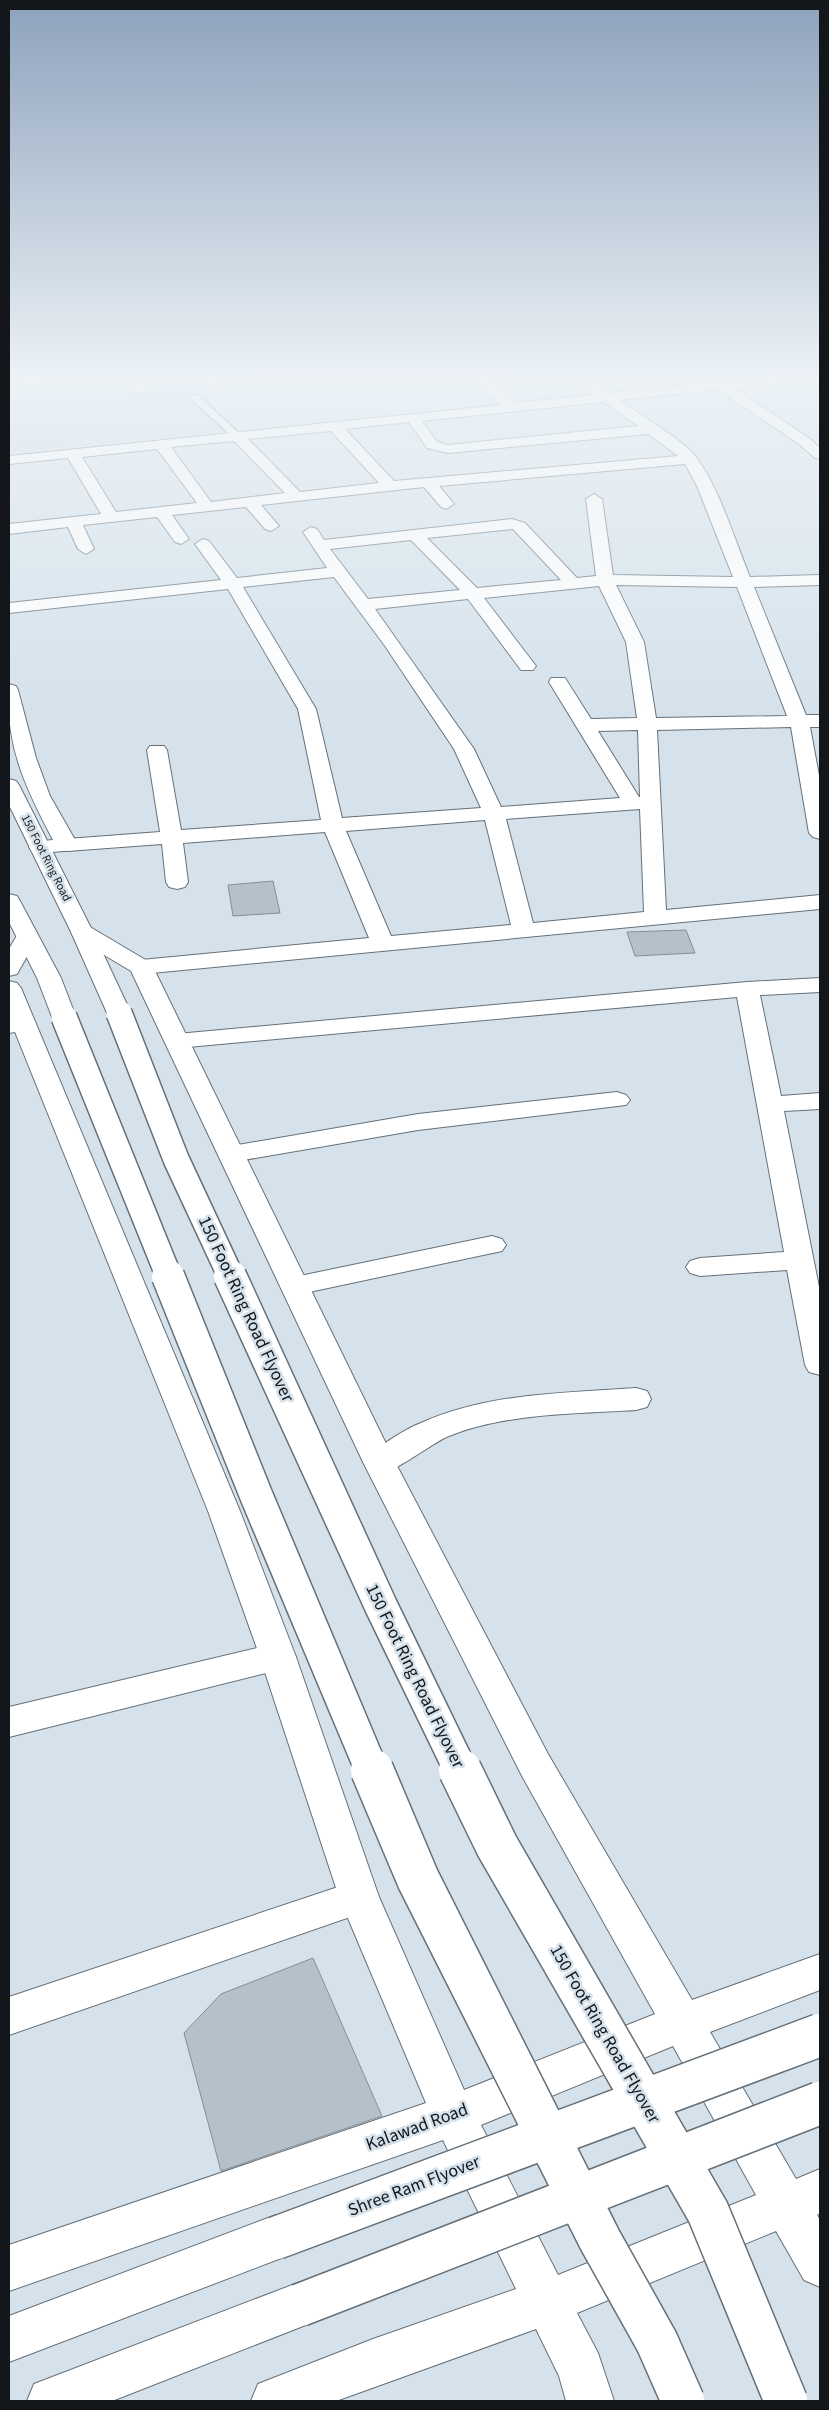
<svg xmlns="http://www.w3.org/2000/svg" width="829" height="2410" viewBox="0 0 829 2410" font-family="'Source Sans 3',sans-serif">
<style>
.built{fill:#c5d8e7}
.building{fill:#b4c0ca;stroke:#838e98}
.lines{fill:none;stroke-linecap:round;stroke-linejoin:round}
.lane-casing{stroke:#657079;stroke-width:3}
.street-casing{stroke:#657079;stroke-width:2}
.secondary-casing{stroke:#657079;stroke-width:2}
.primary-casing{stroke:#657079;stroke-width:2}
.highway-casing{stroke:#657079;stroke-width:2}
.lane{fill:#fff;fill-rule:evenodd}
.street{fill:#fff;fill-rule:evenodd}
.secondary{fill:#fff;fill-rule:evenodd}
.primary{fill:#fff;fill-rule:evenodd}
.highway{fill:#fff;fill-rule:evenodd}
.primary-bridge-casing{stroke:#657079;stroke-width:45;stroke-linecap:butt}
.highway-bridge-far2-casing{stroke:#657079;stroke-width:28;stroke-linecap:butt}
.highway-bridge-far1-casing{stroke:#657079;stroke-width:35;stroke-linecap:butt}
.highway-bridge-casing{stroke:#657079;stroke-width:45;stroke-linecap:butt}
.primary-bridge{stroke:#fff;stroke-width:42}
.highway-bridge-far2{stroke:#fff;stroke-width:25}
.highway-bridge-far1{stroke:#fff;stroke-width:32}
.highway-bridge{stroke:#fff;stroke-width:42}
.labels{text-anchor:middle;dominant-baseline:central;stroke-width:5;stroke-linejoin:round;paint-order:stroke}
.far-street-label{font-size:12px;fill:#13171b;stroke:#d5e2ec}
.near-street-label{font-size:18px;fill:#13171b;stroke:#d5e2ec}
</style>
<rect width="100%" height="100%" fill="#d5e2ec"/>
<path class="built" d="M201 386 231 431 9 453V406Z"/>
<path class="building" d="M273 881 280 913 233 916 228 885Z
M686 930 695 953 635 956 627 932Z
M313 1958 382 2116 221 2171 184 2033 221 1994Z"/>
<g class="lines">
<defs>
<path id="lane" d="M191 395H197L240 434V438H234L191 399Z"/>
<path id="street" d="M43 376H93L86 380 9 387V379Z
M125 376H139L149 389 142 393 137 392Z
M200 376H214L221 384 219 387H209Z
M471 376H486L516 403 594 395 570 376H586L610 393 709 383 710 379 715 378 723 381 776 376H820L814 380 734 388 809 438 820 448V459L815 458 799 444 718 390 620 400C640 415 682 439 696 457 719 487 735 541 750 577L820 575V585L754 587 806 715H820V727H810L820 781V839L813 837 809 833 791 727 657 730 666 910 820 895V909L141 974 133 972 129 967 133 962 141 960 369 938 325 832 183 843 188 882 185 887 177 889 169 887 166 882 162 844 67 851 59 850 56 845 59 840 67 839 160 832 147 750 150 746H164L167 750 181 830 321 820 298 709 228 589 9 613V603L221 580 195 544 203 539 209 541 237 578 327 568 303 532 311 527 317 529 324 540 512 519 525 523 577 578 596 576 586 499 594 494 602 499 613 575 733 577 697 486 685 464 439 486 454 504 446 509 441 507 424 487 261 505 279 526 271 531 265 529 246 507 172 515 189 539 181 544 175 542 157 517 83 525 94 549 86 554 78 549 68 527 9 534V524L101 514 68 458 9 464V456L501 405ZM604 402 638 426 448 445 437 442 422 421ZM409 422 427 448 448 453 648 434 678 456 394 481 345 429ZM331 431 379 483 300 492 248 439ZM234 441 285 493 211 502 171 447ZM157 449 197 503 116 512 82 457ZM513 529 561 580 477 588 427 538ZM411 540 460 590 368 599 330 549ZM334 577 385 646 454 749 481 808 342 818 316 709 243 587ZM616 585 737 587 787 716 656 718 644 642ZM599 586 626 642 637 718 591 719 565 678H551L549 682 620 798 501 807 474 749 375 609 468 599 521 670H533L536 666 484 598ZM638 730 640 797H639L598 731ZM640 809 644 912 533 923 506 819ZM485 820 511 925 391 936 346 831Z
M820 978V992L760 995 781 1096 820 1093V1109L784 1111 820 1292V1375L809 1372 805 1365 787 1270 700 1276 690 1273 686 1267 690 1261 700 1258 784 1252 737 997 177 1048 168 1046 165 1041 168 1036 177 1034 747 982Z
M24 1017 33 1019 36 1024 33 1029 9 1033V1019Z
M617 1092 626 1095 630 1100 626 1105 418 1130 232 1162 223 1160 219 1154 223 1148 232 1146 418 1114Z
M492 1236 502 1239 506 1245 502 1251 295 1295 285 1293 281 1286 285 1279 295 1277Z
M636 1388 647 1391 651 1399 647 1407 636 1410C574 1414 507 1413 449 1436 431 1443 394 1474 379 1473 375 1473 371 1471 368 1470L363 1462 368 1454C385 1444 402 1430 421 1423 488 1393 564 1393 636 1388Z
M278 1643 290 1647 296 1657 290 1667 9 1737V1707Z
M359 1880 373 1885 379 1897 373 1909 9 2035V1997Z"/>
<path id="secondary" d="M9 684 16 686 18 690 36 758 50 796 78 845 75 850 40 853 32 852 29 847 32 842 53 840C25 787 5 745 9 684Z
M82 925 90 927 149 962 153 967 395 1462 548 1754 692 2000 820 1954V1990L710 2032 796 2179 820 2169V2213L817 2215 820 2220V2287L804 2280 776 2231 577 2313 598 2353 614 2401H566L559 2376 536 2329 336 2401H251L258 2384 373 2339 516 2289 443 2140 9 2291V2245L426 2103 339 1897 260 1657 208 1511 9 1017V981L17 983 21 988 240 1511 296 1657 379 1897 464 2090 655 2014 522 1776 363 1462 131 971 74 937 71 932 74 927ZM673 2046 756 2195 558 2275 481 2125Z
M27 930 35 932 38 937 17 974 9 976V949L19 932Z"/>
<path id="primary" d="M276 2215 292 2222 299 2238 292 2254 9 2362V2316Z
M300 2282 316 2289 323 2305 316 2321 112 2401H27L34 2384Z"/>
<path id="highway" d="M9 779 16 781 19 785 93 932 131 1013 128 1018 119 1020 110 1018 107 1013 71 932 9 805Z
M9 894 17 896 20 901 61 978 76 1017 73 1022 64 1024 55 1022 52 1017 37 978 9 922Z"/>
</defs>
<use href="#lane" class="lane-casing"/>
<use href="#street" class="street-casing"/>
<use href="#secondary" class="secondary-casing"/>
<use href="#primary" class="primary-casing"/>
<use href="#highway" class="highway-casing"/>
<use href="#lane" class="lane"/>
<use href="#street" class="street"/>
<use href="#secondary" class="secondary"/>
<use href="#primary" class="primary"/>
<use href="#highway" class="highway"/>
<defs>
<path id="primary-bridge" d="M276 2238 820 2035
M300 2305 820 2103"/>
<path id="highway-bridge-far2" d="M119 1013 176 1159 231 1277
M64 1017 169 1277"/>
<path id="highway-bridge-far1" d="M168 1276 256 1495 372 1771
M230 1276 381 1606 461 1771"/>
<path id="highway-bridge" d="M372 1770 418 1879 600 2240 657 2342 683 2401
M460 1770 497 1846 708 2212 786 2401"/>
</defs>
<use href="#primary-bridge" class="primary-bridge-casing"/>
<use href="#highway-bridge-far2" class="highway-bridge-far2-casing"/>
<use href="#highway-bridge-far1" class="highway-bridge-far1-casing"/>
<use href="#highway-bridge" class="highway-bridge-casing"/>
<use href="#primary-bridge" class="primary-bridge"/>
<use href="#highway-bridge-far2" class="highway-bridge-far2"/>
<use href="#highway-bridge-far1" class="highway-bridge-far1"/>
<use href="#highway-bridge" class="highway-bridge"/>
</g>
<linearGradient id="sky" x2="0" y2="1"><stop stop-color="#8da2bc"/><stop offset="0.53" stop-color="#ecf2f6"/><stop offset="1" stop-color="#ecf2f6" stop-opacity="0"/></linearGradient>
<rect width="829" height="713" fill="url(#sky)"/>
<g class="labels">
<g class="far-street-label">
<text transform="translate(46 858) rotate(63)">150 Foot Ring Road</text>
</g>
<g class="near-street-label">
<text transform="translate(246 1309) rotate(65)">150 Foot Ring Road Flyover</text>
<text transform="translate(415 1676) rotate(64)">150 Foot Ring Road Flyover</text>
<text transform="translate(605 2034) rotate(60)">150 Foot Ring Road Flyover</text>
<text transform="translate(417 2127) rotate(-20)">Kalawad Road</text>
<text transform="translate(414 2186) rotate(-21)">Shree Ram Flyover</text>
</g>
</g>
<rect width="829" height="2410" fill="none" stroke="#13171b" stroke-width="20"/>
</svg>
